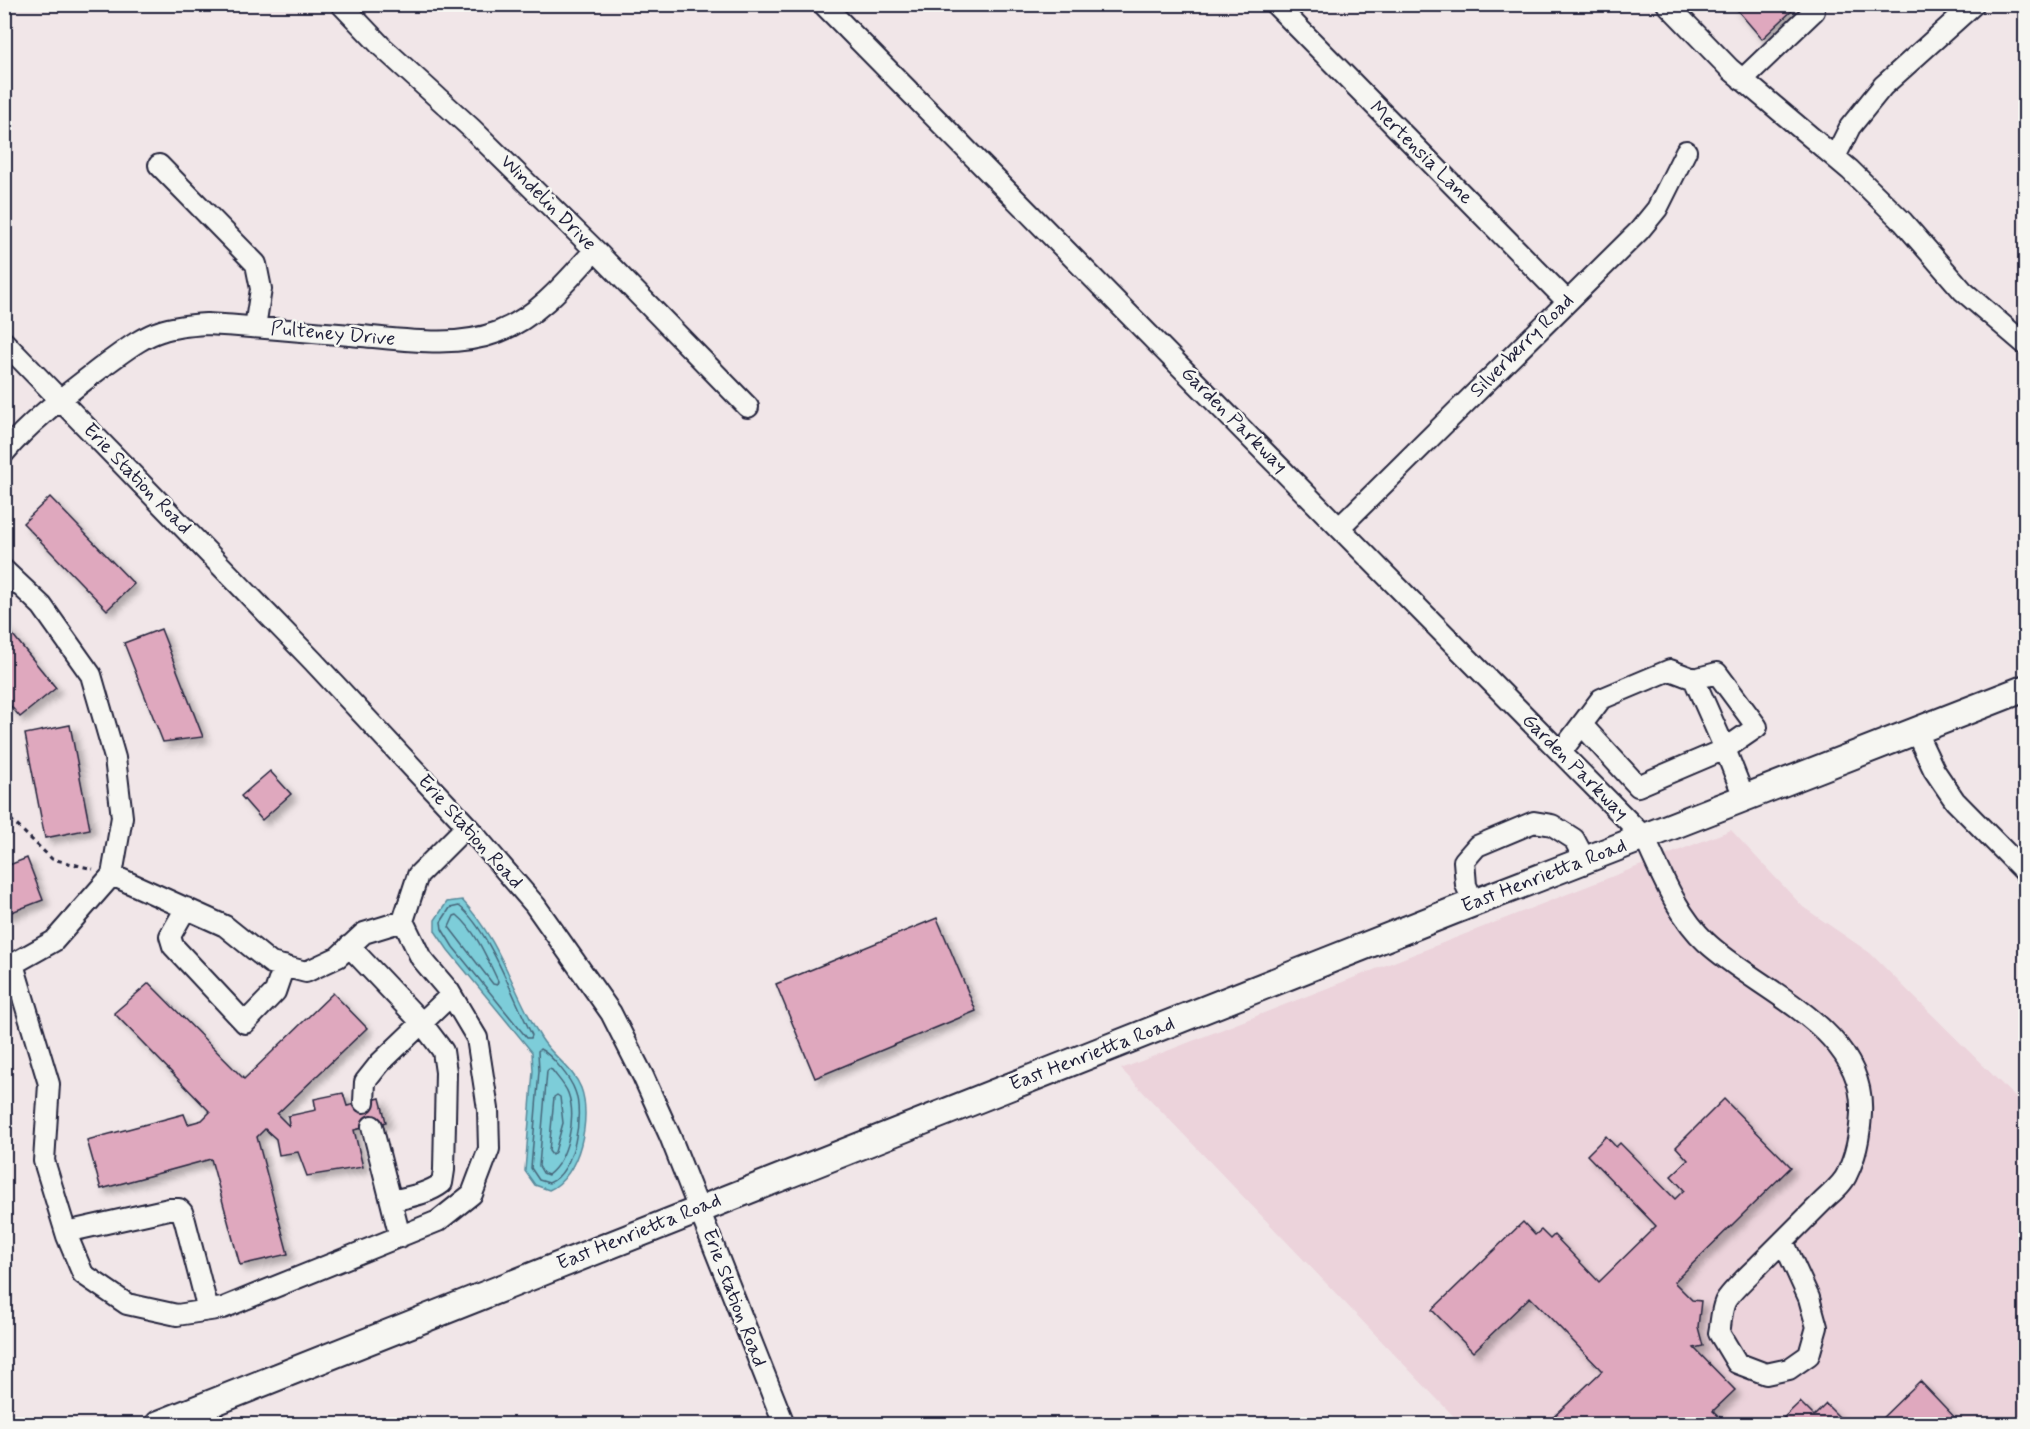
<svg xmlns="http://www.w3.org/2000/svg" width="2030" height="1429" viewBox="0 0 2030 1429" font-family="Mynerve,sans-serif">
<style>
.built{fill:#ecd3db}
.water{fill:#7dcdd9;stroke:#59899a;stroke-width:1.5}
.lines{fill:none;stroke-linecap:round;stroke-linejoin:round}
.shore{stroke:#46667a;stroke-width:1.5}
.building{fill:#dfa8be;stroke:#22223b;stroke-width:1.5;filter:url(#shadow)}
.minor-casing{stroke:#22223b;stroke-width:24}
.major-casing{stroke:#22223b;stroke-width:30}
.path{stroke:#22223b;stroke-width:3;stroke-dasharray:4.5 4.5;stroke-linecap:butt}
.minor{stroke:#f6f6f2;stroke-width:20}
.major{stroke:#f6f6f2;stroke-width:26}
.labels{text-anchor:middle;dominant-baseline:central;stroke-width:5;stroke-linejoin:round;paint-order:stroke}
.street-label{font-size:20px;fill:#22223b;stroke:#f6f6f2}
</style>
<defs>
<filter id="shadow"><feDropShadow dx="5.5" dy="5.5" stdDeviation="3" flood-color="#0004"/></filter>
</defs>
<rect width="100%" height="100%" fill="#f1e6e8"/>
<filter id="ink" filterUnits="userSpaceOnUse"><feTurbulence type="fractalNoise" baseFrequency=".0167" numOctaves="2"/><feDisplacementMap in="SourceGraphic" scale="12" xChannelSelector="R" yChannelSelector="G"/><feConvolveMatrix kernelMatrix="1 2 1 2 8 2 1 2 1" color-interpolation-filters="sRGB"/></filter>
<g filter="url(#ink)">
<path class="built" d="M1731 830 1803 907 1870 953 2025 1107V1424H1461L1121 1069Z"/>
<path class="water" d="M462 900C500 940 513 992 541 1038 552 1056 573 1068 581 1088 592 1117 580 1177 549 1190L535 1185 525 1171 533 1071 532 1052 448 950 435 931V920L447 902Z"/>
<g class="lines">
<path class="shore" d="M459 906C489 929 514 1000 532 1035L531 1038H527L453 947 442 929 441 922 450 908Z
M457 915C476 931 487 958 498 981L497 985 493 984 449 927 454 916Z
M540 1049C551 1054 571 1079 575 1091 584 1114 575 1173 549 1183L539 1180 531 1168 539 1071 538 1051Z
M549 1069 552 1070C557 1077 565 1085 568 1093 577 1117 568 1160 548 1175L543 1173 539 1166 547 1071Z
M557 1095 560 1097 563 1123 555 1152 552 1155 549 1151 554 1097Z"/>
</g>
<path class="building" d="M1732 4H1797L1798 5 1762 39Z
M50 497 134 584 107 610 23 523Z
M4 624 56 688 20 717 4 698Z
M161 629 203 737 163 742 124 643Z
M70 725 90 829 45 838 25 734Z
M270 771 291 794 262 820 241 796Z
M27 858 43 900 4 915V867Z
M937 918 976 1011 815 1078 776 984Z
M149 983 244 1079 333 993 367 1028 277 1114 289 1126 288 1116 316 1110 314 1099 343 1093 347 1106 380 1098 386 1122 354 1130 363 1167 307 1176 298 1152 279 1155 276 1139 265 1129 257 1137 288 1254 240 1265 211 1159 101 1189 87 1140 184 1114 188 1124 202 1120 210 1112 114 1013Z
M1724 1099 1791 1167 1674 1282 1692 1300 1701 1301 1698 1327 1703 1346 1694 1348 1735 1390 1713 1411 1727 1424H1546L1602 1371 1530 1297 1473 1352 1432 1310 1523 1222 1535 1235 1541 1230 1550 1239 1554 1235 1599 1282 1656 1226 1587 1155 1606 1136 1616 1147 1620 1143 1675 1199 1684 1190 1671 1176 1688 1160 1676 1147Z
M1920 1381 1960 1423 1958 1424H1876Z
M1800 1402 1814 1416 1826 1404 1846 1424H1777Z"/>
<g class="lines">
<defs>
<path id="minor" d="M341 4 382 47 471 128 595 250 748 407
M823 4 1644 837C1661 873 1677 915 1706 942 1758 991 1866 1028 1861 1113 1860 1135 1857 1154 1847 1174 1843 1184 1831 1193 1823 1201 1802 1222 1780 1244 1759 1265 1751 1273 1729 1293 1725 1302 1721 1311 1721 1324 1719 1333L1737 1363 1766 1374 1789 1369 1809 1355 1817 1327 1809 1298 1783 1241
M1275 4 1567 301
M1667 4 1730 69 1850 170 1903 222 1963 291 2026 345
M1742 80 1814 11
M1835 157 1850 127 1883 86 1974 4
M159 165 256 264 261 289 255 327
M4 342 313 661 467 826 535 905 611 1013 643 1076 670 1136 784 1424
M4 453C32 419 71 391 106 364 123 352 141 337 161 331 176 326 192 325 207 324 259 327 311 332 362 336 406 340 456 348 498 332 539 316 567 281 595 250
M1340 527 1639 231 1657 209 1686 151
M4 570 42 606 91 675 115 758 122 817 112 875 54 941 13 964H4
M1582 725 1638 786 1725 749 1694 679
M1916 732 1934 770 1955 801 2026 873
M1561 752 1601 699 1670 670 1694 679 1717 673 1757 727 1725 749 1744 797
M112 875 225 926 271 963 306 972 338 957 364 933 403 921
M1474 903 1466 885 1464 861 1477 846 1534 822 1552 825 1574 839 1585 860
M186 908 170 936 173 946 245 1023 275 992 284 966
M349 946 421 1022 443 1051 446 1072 444 1170 442 1183C428 1194 408 1197 391 1201
M13 964 49 1084 44 1161 67 1236 83 1274 127 1304 177 1315 223 1308 438 1221 472 1194 489 1149 488 1109 477 1038 449 991 421 958 403 921 418 875 467 826
M364 1102 365 1082 380 1063 451 995
M372 1126 400 1237
M66 1232 169 1209H179L182 1212 185 1221 208 1310"/>
<path id="major" d="M159 1424C590 1252 1021 1080 1453 911 1644 837 1835 764 2026 688"/>
</defs>
<use href="#minor" class="minor-casing"/>
<use href="#major" class="major-casing"/>
<path class="path" d="M4 813 52 859 93 869"/>
<use href="#minor" class="minor"/>
<use href="#major" class="major"/>
</g>
</g>
<g class="labels">
<g class="street-label">
<text transform="translate(1421 153) rotate(45)">Mertensia Lane</text>
<text transform="translate(548 203) rotate(45)">Windelin Drive</text>
<text transform="translate(333 334) rotate(5)">Pulteney Drive</text>
<text transform="translate(1522 346) rotate(-45)">Silverberry Road</text>
<text transform="translate(1234 420) rotate(45)">Garden Parkway</text>
<text transform="translate(137 479) rotate(46)">Erie Station Road</text>
<text transform="translate(1575 767) rotate(45)">Garden Parkway</text>
<text transform="translate(470 832) rotate(48)">Erie Station Road</text>
<text transform="translate(1544 876) rotate(-21)">East Henrietta Road</text>
<text transform="translate(1092 1054) rotate(-21)">East Henrietta Road</text>
<text transform="translate(639 1232) rotate(-22)">East Henrietta Road</text>
<text transform="translate(734 1298) rotate(69)">Erie Station Road</text>
</g>
</g>
<rect width="2030" height="1429" fill="none" stroke="#f6f6f2" stroke-width="24"/>
<rect x="12" y="12" width="2006" height="1405" fill="none" stroke="#22223b" stroke-width="2" filter="url(#ink)"/>
</svg>
